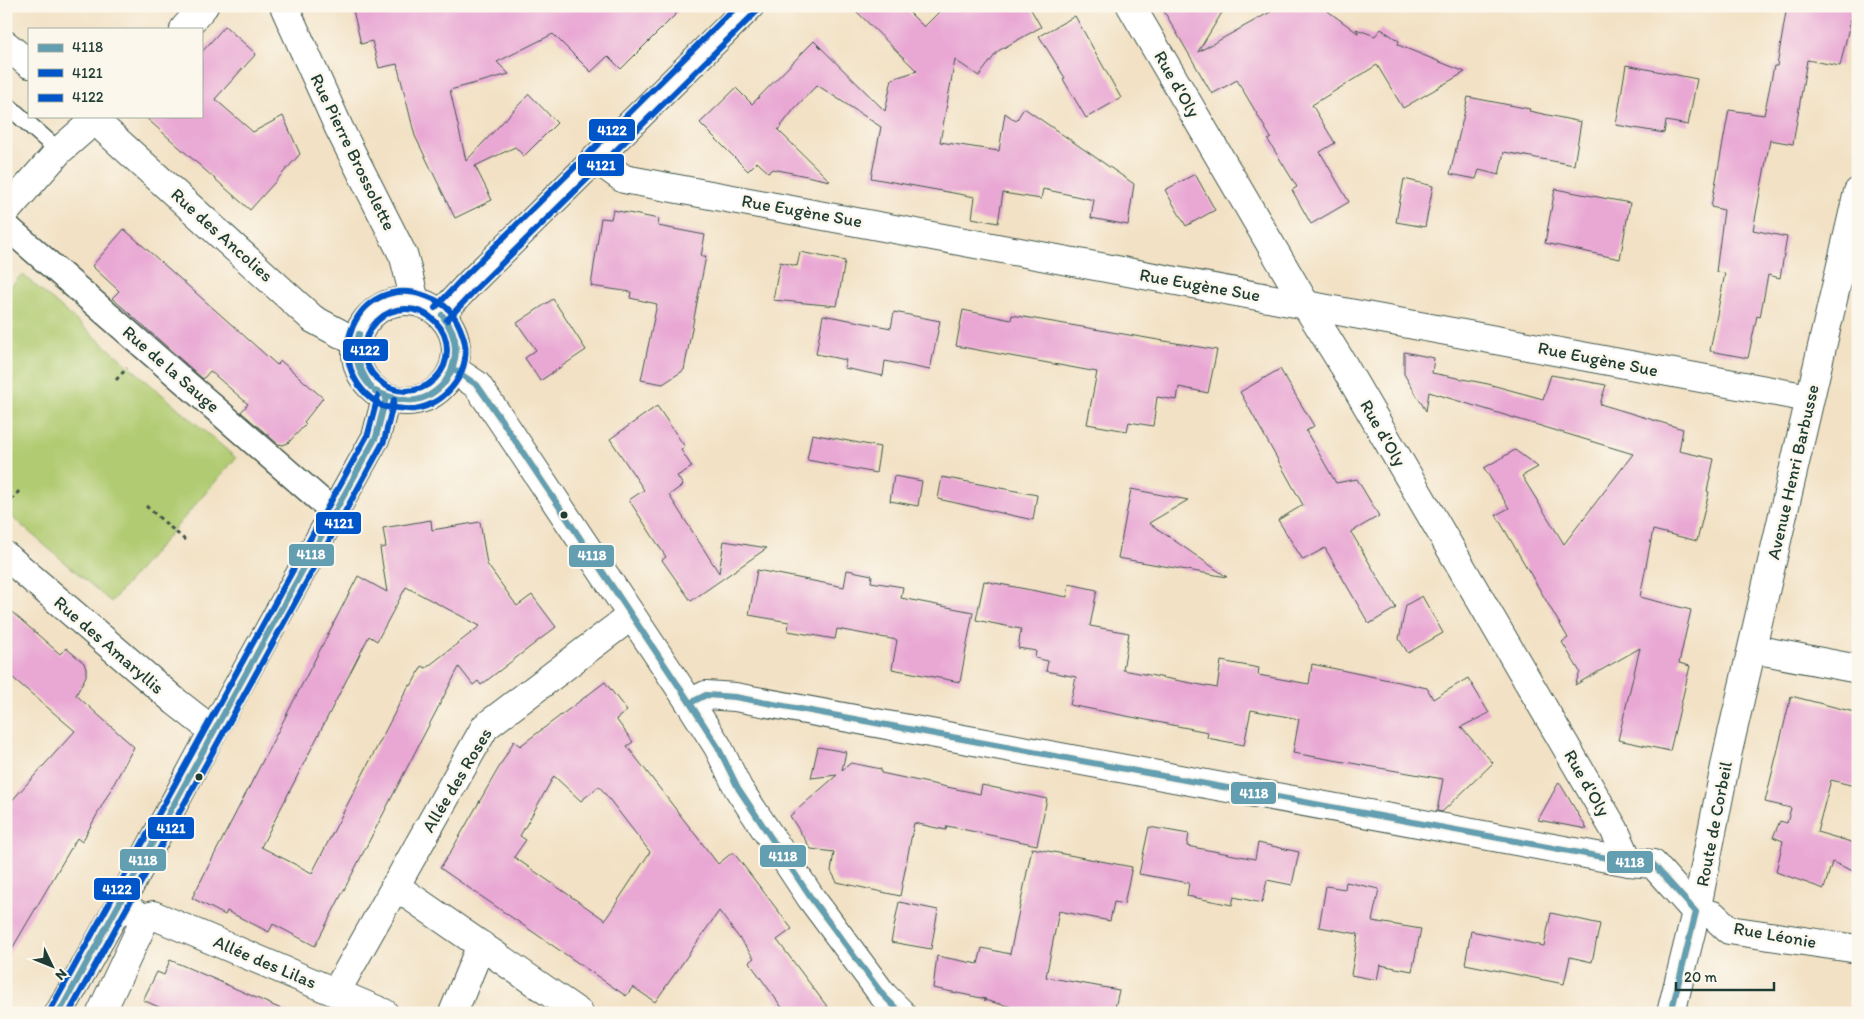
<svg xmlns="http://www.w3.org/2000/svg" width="1864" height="1019" viewBox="0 0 1864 1019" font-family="Itim,sans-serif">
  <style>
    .green { fill: #b0cb71; stroke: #688452 }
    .building { fill: #e9a8d4; fill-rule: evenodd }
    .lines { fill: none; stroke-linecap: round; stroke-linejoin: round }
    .service-casing { stroke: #3f564a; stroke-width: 19 }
    .pedestrian-casing { stroke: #3f564a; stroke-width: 28 }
    .minor-casing { stroke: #3f564a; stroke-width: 30 }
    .primary-casing { stroke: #3f564a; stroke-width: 30 }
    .path { stroke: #3f564a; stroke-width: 3; stroke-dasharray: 4 4; stroke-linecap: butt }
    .service { stroke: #fff; stroke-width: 16 }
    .pedestrian { stroke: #fff; stroke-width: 25 }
    .minor { stroke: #fff; stroke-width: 28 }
    .primary { stroke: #fff; stroke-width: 28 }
    .bus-1-casing { stroke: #fbf7ec; stroke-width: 10 }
    .bus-2-casing { stroke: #fbf7ec; stroke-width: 10 }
    .bus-3-casing { stroke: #fbf7ec; stroke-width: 10 }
    .bus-1 { stroke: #649eb1; stroke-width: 6 }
    .bus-2 { stroke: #0055c8; stroke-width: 6 }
    .bus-3 { stroke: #0055c8; stroke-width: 6 }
    .bus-dot { fill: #1f3d34; stroke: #fbf7ec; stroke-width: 2 }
    .labels { text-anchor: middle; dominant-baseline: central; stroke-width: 5; stroke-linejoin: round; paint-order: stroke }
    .street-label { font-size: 18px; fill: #1f3d34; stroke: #fbf7ec }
    .line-badge { stroke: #fbf7ec; stroke-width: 2 }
    .badge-label { font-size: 14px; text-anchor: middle; font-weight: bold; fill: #fff }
  </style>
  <rect width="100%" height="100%" fill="#fbf7ec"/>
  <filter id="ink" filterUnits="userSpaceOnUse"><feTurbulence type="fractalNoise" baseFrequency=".02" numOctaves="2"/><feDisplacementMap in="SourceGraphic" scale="10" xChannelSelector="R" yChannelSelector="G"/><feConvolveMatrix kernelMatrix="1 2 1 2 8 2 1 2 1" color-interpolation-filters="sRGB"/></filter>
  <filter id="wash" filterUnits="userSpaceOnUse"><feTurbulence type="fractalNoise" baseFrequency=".0096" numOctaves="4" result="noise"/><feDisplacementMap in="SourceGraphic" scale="20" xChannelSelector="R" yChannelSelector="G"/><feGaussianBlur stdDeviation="1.12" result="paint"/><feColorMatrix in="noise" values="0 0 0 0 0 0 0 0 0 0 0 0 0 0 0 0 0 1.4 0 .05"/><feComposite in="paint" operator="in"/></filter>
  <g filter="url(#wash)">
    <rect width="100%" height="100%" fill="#f2e1c4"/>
    <!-- green -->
    <polygon class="green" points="22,274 236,458 111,602 6,512 6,292"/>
    <g id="blocks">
      <!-- building -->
      <g class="building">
        <polygon points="352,6 684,6 621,69 608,56 591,72 553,34 497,62 509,74 450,90 466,161 529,94 557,123 524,156 515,147 475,166 492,200 455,218 415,136 397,64 379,68 372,41 361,44"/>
        <polygon points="851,6 903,6 924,27 945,6 1029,6 1041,27 998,51 979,76 955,60 940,142 999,151 1005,113 1016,121 1024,108 1134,184 1128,225 1091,218 1094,200 1043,189 1041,199 1003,193 998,223 972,218 975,197 871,178 881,127 817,85 795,108 778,130 830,181 773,169 768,172 757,162 748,171 700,123 736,88 752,104 814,41 885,111 892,79 917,71"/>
        <polygon points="1161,6 1226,6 1198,52 1281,6 1321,6 1359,34 1356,29 1375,36 1381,29 1399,41 1398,45 1465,72 1403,108 1377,65 1312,105 1335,143 1320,152 1349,202 1311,224 1292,190 1297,187 1268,140 1271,138 1237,80 1212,94"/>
        <polygon points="1787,6 1854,6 1840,66 1807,60 1793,144 1770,140 1753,230 1787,237 1780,278 1768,275 1760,317 1757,316 1748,358 1710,351 1725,273 1716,272 1724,210 1711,207 1729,110 1764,115 1774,66 1777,66"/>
        <polygon points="1075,16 1121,98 1086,118 1063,79 1065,78 1039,36"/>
        <polygon points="225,26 256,54 215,99 253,132 283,116 300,154 250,210 144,116 201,116 201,53"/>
        <polygon points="1626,65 1697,79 1688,125 1666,121 1664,133 1616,125"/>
        <polygon points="1468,97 1530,109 1529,111 1581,122 1574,165 1504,152 1499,175 1479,170 1476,179 1450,174"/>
        <polygon points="1195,174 1215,210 1186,226 1165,190"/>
        <polygon points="1404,179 1433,186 1425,227 1396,222"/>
        <polygon points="1555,189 1630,203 1620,259 1545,243"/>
        <polygon points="613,210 659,219 658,226 705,235 701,256 706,256 684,370 663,384 641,380 657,304 630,298 631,292 591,286 601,218 611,219"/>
        <polygon points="124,229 277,365 281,361 323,398 304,422 306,424 288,443 283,445 278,444 241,412 248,404 210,371 203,379 112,298 119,291 92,266"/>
        <polygon points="800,252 845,261 837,306 773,300 780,262 797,266"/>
        <polygon points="553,299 586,350 540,381 525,358 536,350 517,323"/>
        <polygon points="963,310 1011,320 1012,315 1217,350 1208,393 1179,387 1177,400 1157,397 1153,426 1129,422 1127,431 1087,424 1097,372 956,346"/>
        <polygon points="894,312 940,321 930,370 885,361 883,376 844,368 846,360 816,354 823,315 891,328"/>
        <polygon points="1404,352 1434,358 1432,373 1488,384 1543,399 1551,375 1606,385 1600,404 1683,429 1679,451 1714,459 1707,491 1709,492 1697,541 1653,530 1640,597 1691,610 1679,663 1690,666 1670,751 1618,740 1640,648 1575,685 1580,672 1562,642 1568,638 1496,515 1509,508 1484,468 1515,450 1538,467 1522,476 1564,544 1633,454 1429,392 1426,411 1404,374"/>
        <polygon points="1280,369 1314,426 1306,431 1336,483 1357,479 1379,516 1351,532 1396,608 1369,624 1325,548 1303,560 1278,520 1303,505 1240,392"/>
        <polygon points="657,406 685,447 681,450 692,467 677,476 683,485 669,495 719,573 724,541 767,548 691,601 662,560 666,557 629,500 644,490 610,439"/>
        <polygon points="812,434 880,447 876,473 807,460"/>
        <polygon points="894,476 922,481 918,506 890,501"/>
        <polygon points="942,477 1037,495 1033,520 938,499"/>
        <polygon points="1131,489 1188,500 1149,523 1227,577 1118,558"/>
        <path d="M 431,520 L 432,530 L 480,522 L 487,564 L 517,606 L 532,595 L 556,627 L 481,685 L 478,681 L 473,685 L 459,667 L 315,946 L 273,924 L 269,932 L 227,911 L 225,915 L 192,898 L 358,576 L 387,592 L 380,548 L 386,547 L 383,528 ZM 406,587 L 480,626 L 426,668 L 422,666 L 411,686 L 409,685 L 312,873 L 261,847 L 369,636 L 377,641 Z"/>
        <polygon points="757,570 844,587 847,570 872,575 871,582 903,587 901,598 973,612 960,682 892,669 897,640 837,629 835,639 788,631 789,622 749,615"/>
        <polygon points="984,581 1067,597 1069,584 1097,590 1090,626 1129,633 1123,670 1217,688 1221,661 1259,668 1258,675 1309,684 1312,664 1427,688 1433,699 1468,678 1489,713 1461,727 1493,763 1442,812 1437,811 1443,779 1293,753 1299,719 1251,710 1244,745 1207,738 1208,732 1070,705 1076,677 1046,671 1048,661 1035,658 1036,651 1018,648 1021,629 976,620"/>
        <polygon points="1422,596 1443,633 1408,653 1399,639 1406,605"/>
        <polygon points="6,607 60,654 66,648 84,663 86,669 86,676 76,695 134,747 82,842 77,838 6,959 6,807 75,731 6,672"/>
        <path d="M 605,682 L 627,711 L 616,719 L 633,742 L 627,746 L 718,864 L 733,852 L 763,891 L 792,929 L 777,940 L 832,1013 L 786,1013 L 749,962 L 754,958 L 719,911 L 655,1002 L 633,987 L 626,996 L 440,868 L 450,853 L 514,741 L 520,746 ZM 554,776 L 581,801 L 599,786 L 650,852 L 605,920 L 514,857 L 526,840 L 520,836 Z"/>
        <polygon points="1791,696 1858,713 1858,787 1831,780 1817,832 1858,844 1858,873 1832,862 1824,889 1776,872 1783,841 1773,837 1780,821 1787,823 1791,808 1765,802"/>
        <polygon points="818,747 846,752 842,770 851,763 881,769 881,773 980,794 982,785 1047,799 1037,845 947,826 946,830 914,823 900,896 837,882 831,871 834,852 811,849 790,816 837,775 811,778"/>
        <polygon points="1559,782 1587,829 1538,820"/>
        <polygon points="1149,827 1189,834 1187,846 1255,859 1258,843 1299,852 1292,885 1267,880 1262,903 1234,897 1232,905 1187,896 1189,883 1139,874"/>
        <polygon points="1032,848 1132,867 1124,904 1114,902 1110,921 1059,911 1046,977 1119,990 1114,1013 1076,1011 1075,1013 1036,1013 984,1000 986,999 933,988 937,956 978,964 982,948 1010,954"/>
        <polygon points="1346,882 1379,889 1372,921 1421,929 1412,971 1380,965 1377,980 1351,975 1358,934 1319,927 1326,886 1345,889"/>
        <polygon points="899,902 938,910 931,949 891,942"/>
        <polygon points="1551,913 1600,924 1592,962 1570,957 1564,984 1465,964 1471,931 1544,946"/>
        <polygon points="170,960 214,979 290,1013 172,1013 143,1000 157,972 164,975"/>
      </g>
    </g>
  </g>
  <g filter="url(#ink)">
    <use href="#blocks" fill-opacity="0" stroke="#3f564a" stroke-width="1"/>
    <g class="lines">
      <defs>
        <polyline id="service" points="6,104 59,151"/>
        <polyline id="pedestrian" points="6,226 335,513"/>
        <g id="minor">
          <polyline points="284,6 339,128 404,257 415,301"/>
          <polyline points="1131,6 1306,305 1344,366 1614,829 1629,862"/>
          <polyline points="184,29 204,6"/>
          <polyline points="6,45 29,64"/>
          <polyline points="90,116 313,319 356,342"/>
          <polyline points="596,159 624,179 1809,398"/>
          <polyline points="6,211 59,151 99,116"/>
          <circle cx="406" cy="351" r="50"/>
          <polyline points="441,314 468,285 750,6"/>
          <polyline points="453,369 477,385 500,418 690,703 718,747 738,788 811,898 883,995 901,1013"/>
          <polyline points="6,556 176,702 213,731"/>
          <polyline points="1753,649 1858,669"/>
          <polyline points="690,703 706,695 735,697 1629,862 1653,864 1696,912 1713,915 1729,930 1858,949"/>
          <polyline points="395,886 579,1013"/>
          <polyline points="145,919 153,915 384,1013"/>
          <polyline points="336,992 485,727 631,616"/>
          <polyline points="59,1013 120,904 213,731 376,437 386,398"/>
          <polyline points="101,1013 145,919 130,910"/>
          <polyline points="453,1013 481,945"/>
        </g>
        <polyline id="primary" points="1671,1013 1696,912 1728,751 1858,192"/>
      </defs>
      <!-- service casing -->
      <use href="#service" class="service-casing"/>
      <!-- pedestrian casing -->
      <use href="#pedestrian" class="pedestrian-casing"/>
      <!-- minor casing -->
      <use href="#minor" class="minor-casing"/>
      <!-- primary casing -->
      <use href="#primary" class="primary-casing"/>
      <!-- path -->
      <g class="path">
        <polyline points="116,380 127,368"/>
        <polyline points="6,506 19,491"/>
        <polyline points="146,506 185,540"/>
      </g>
      <!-- service -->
      <use href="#service" class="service"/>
      <!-- pedestrian -->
      <use href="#pedestrian" class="pedestrian"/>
      <!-- minor -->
      <use href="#minor" class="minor"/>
      <!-- primary -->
      <use href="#primary" class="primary"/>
      <defs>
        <g id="bus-1">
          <path d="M 442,315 C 460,335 460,361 445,382"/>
          <path d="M 442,315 C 458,337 460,359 445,382"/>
          <path d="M 359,334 C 355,358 358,367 371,387"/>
          <path d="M 359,334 C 353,354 356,371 371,387"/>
          <polyline points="453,369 477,385 500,418 690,703 718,747 738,788 811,898 883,995 901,1013"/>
          <path d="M 375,391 C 402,403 423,407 445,382"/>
          <polyline points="690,703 706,695 735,697 1629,862 1653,864 1696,912 1671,1013"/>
          <polyline points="59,1013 376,437 386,398"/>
        </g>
        <g id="bus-2">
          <polyline points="447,320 474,291 756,12"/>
          <path d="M 382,406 C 314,366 357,271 426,296 C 448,304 456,315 463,336 C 474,368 448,404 415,409 C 405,410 395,407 385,407"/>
          <polyline points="69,1013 384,441 394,400"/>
        </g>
        <g id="bus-3">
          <polyline points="435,308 462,279 737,6"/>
          <circle cx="406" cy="350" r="41"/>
          <polyline points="51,1009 368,434 378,396"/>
        </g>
      </defs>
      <!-- bus-1 casing -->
      <use href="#bus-1" class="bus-1-casing"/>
      <!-- bus-2 casing -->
      <use href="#bus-2" class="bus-2-casing"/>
      <!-- bus-3 casing -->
      <use href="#bus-3" class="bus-3-casing"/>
      <!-- bus-1 -->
      <use href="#bus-1" class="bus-1"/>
      <!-- bus-2 -->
      <use href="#bus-2" class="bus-2"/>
      <!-- bus-3 -->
      <use href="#bus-3" class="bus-3"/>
    </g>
  </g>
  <!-- markers -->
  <g class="bus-dot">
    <circle cx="564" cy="515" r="4.5"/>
    <circle cx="199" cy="777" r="4.5"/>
  </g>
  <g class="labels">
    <!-- street labels -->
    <g class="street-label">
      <text transform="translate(1177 84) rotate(60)">Rue d'Oly</text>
      <text transform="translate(353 152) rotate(64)">Rue Pierre Brossolette</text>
      <text transform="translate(802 211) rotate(10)">Rue Eugène Sue</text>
      <text transform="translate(222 235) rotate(42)">Rue des Ancolies</text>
      <text transform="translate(1200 285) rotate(10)">Rue Eugène Sue</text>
      <text transform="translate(1598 359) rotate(11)">Rue Eugène Sue</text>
      <text transform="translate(171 369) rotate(41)">Rue de la Sauge</text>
      <text transform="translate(1383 433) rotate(60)">Rue d'Oly</text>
      <text transform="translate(1793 472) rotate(-77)">Avenue Henri Barbusse</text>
      <text transform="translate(109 645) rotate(41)">Rue des Amaryllis</text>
      <text transform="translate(457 780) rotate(-59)">Allée des Roses</text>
      <text transform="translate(1587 783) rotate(60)">Rue d'Oly</text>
      <text transform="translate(1714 824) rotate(-79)">Route de Corbeil</text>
      <text transform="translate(1775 935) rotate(10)">Rue Léonie</text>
      <text transform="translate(265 962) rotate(23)">Allée des Lilas</text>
    </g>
  </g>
  <g class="line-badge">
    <rect x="588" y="118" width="48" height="24" rx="5" fill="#0055c8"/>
    <rect x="577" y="153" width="48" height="24" rx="5" fill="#0055c8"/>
    <rect x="342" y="338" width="47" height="24" rx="5" fill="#0055c8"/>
    <rect x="315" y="511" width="47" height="24" rx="5" fill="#0055c8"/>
    <rect x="288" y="543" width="47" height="24" rx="5" fill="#649eb1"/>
    <rect x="568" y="544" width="47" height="24" rx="5" fill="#649eb1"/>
    <rect x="1230" y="781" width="47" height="24" rx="5" fill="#649eb1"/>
    <rect x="147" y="816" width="48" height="24" rx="5" fill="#0055c8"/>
    <rect x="759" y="844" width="48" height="24" rx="5" fill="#649eb1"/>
    <rect x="119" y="848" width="48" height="24" rx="5" fill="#649eb1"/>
    <rect x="1606" y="850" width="48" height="24" rx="5" fill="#649eb1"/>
    <rect x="93" y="877" width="48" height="24" rx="5" fill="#0055c8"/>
  </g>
  <g class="badge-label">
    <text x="612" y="135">4122</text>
    <text x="601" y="170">4121</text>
    <text x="365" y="355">4122</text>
    <text x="339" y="528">4121</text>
    <text x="311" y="559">4118</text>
    <text x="592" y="560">4118</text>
    <text x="1254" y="798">4118</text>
    <text x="171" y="833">4121</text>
    <text x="783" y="861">4118</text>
    <text x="143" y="865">4118</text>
    <text x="1630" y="867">4118</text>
    <text x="117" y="894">4122</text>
  </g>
  <!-- margin -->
  <rect width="1864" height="1019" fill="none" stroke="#fbf7ec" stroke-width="25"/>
  <!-- legend -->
  <rect x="28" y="28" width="175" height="90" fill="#fbf7ec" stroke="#a3ada2"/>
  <rect x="38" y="44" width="25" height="8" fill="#649eb1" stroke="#a3ada2"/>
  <text x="72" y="52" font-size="15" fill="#1f3d34">4118</text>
  <rect x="38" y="69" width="25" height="8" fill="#0055c8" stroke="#a3ada2"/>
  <text x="72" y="78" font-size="15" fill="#1f3d34">4121</text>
  <rect x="38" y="94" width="25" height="8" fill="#0055c8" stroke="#a3ada2"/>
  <text x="72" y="102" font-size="15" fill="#1f3d34">4122</text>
  <!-- north arrow -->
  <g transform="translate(52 966) rotate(133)" stroke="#fbf7ec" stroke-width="4" paint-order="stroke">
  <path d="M0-4L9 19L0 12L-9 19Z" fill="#1f3d34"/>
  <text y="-8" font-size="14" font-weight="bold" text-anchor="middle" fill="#1f3d34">N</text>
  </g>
  <!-- scale -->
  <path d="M1676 982v8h98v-8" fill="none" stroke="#1f3d34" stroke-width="2.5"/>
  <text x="1684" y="982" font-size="15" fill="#1f3d34" stroke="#fbf7ec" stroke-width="4" paint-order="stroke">20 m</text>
</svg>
